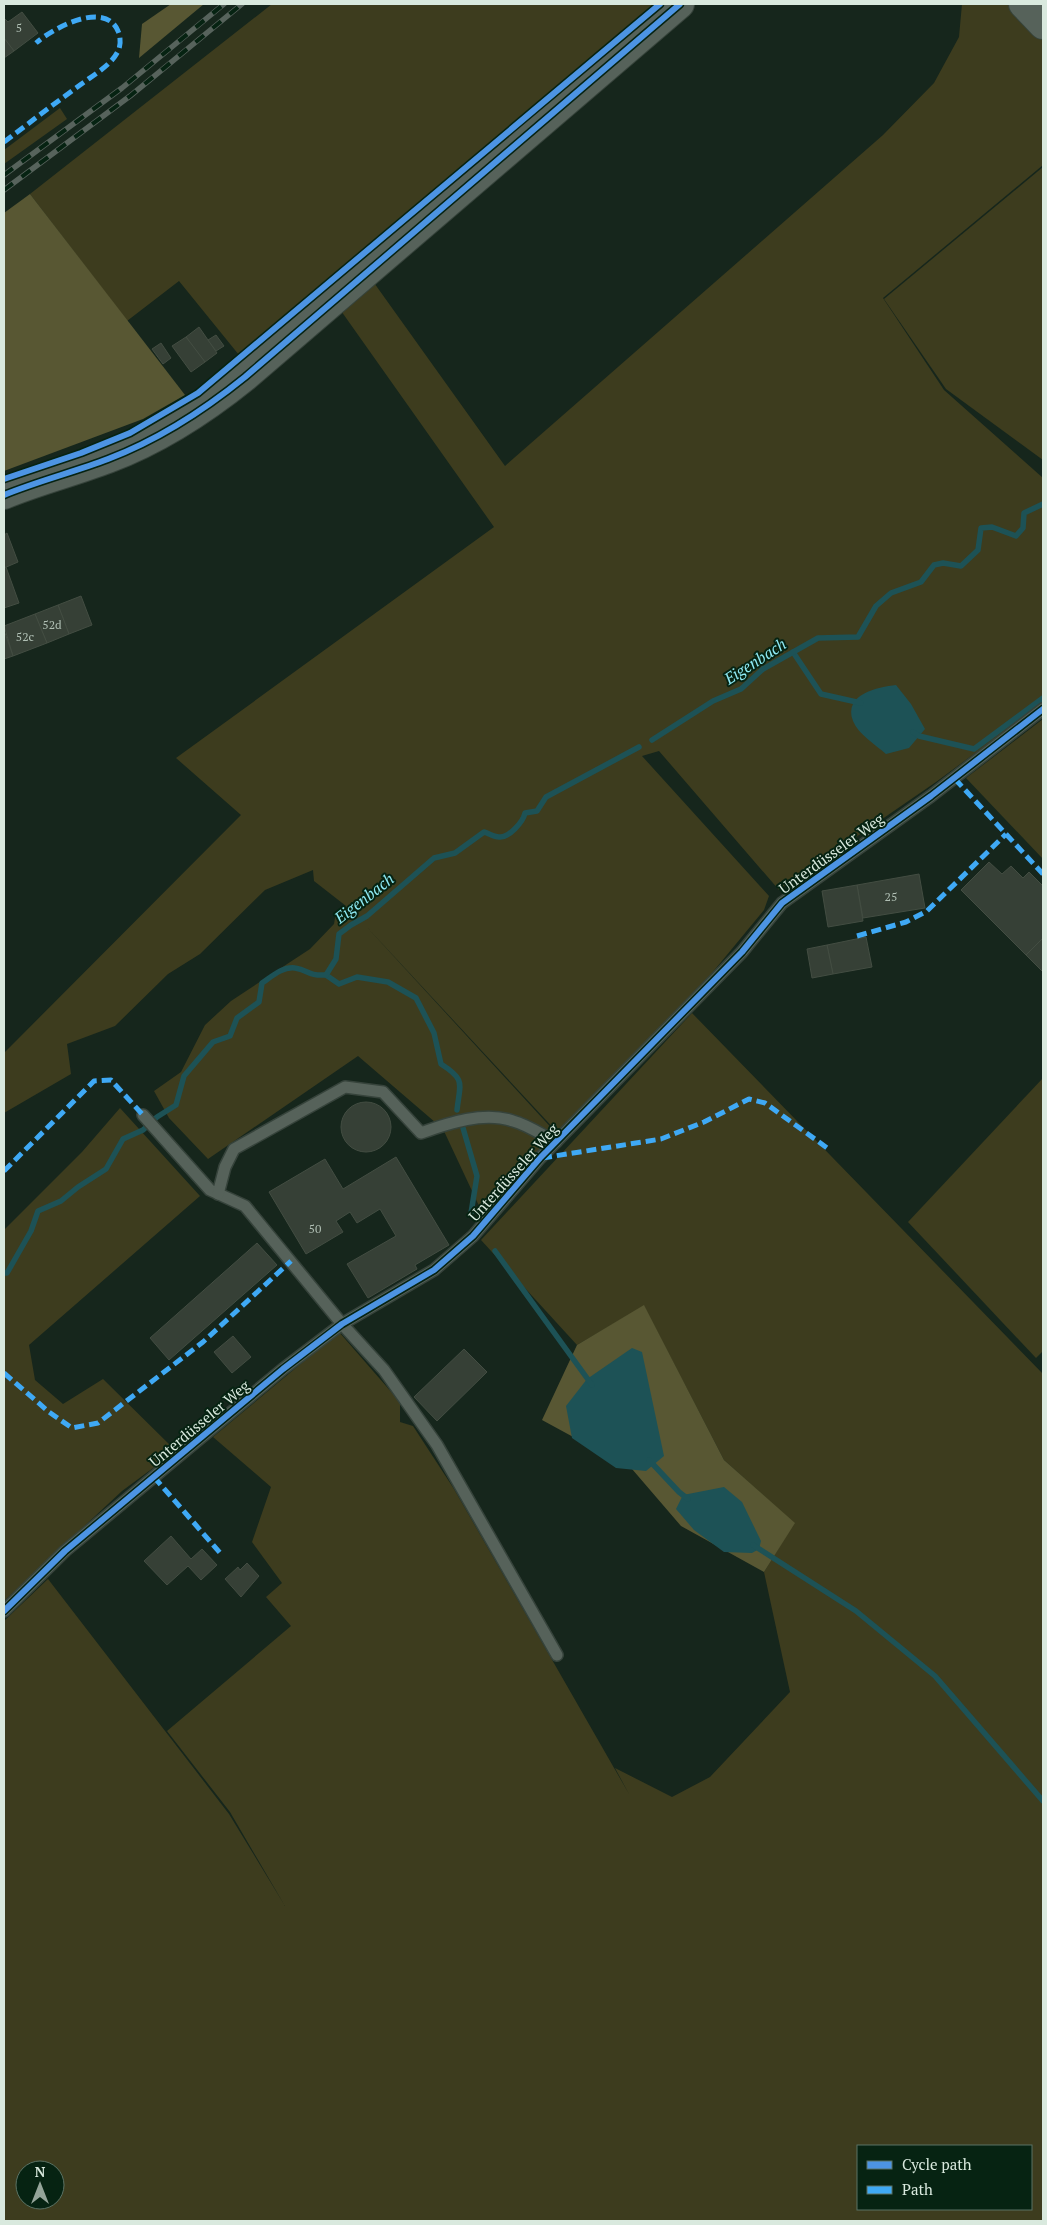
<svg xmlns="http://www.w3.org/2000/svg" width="1047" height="2225" viewBox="0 0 1047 2225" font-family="'PT Serif',serif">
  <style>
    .green { fill: #3d3c1e; fill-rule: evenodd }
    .forest { fill: #585733 }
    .water { fill: #1d5256 }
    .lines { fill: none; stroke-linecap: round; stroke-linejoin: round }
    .stream { stroke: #1d5256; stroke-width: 5.5 }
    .building { fill: #364036; stroke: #434d42 }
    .service-casing { stroke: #36433b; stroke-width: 14 }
    .tertiary-casing { stroke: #36433b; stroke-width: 30 }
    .service { stroke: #56625a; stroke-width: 11 }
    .tertiary { stroke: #56625a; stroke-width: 28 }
    .rail-casing { stroke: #57635c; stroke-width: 5.5 }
    .rail { stroke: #062312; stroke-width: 4; stroke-dasharray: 11; stroke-linecap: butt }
    .quiet { stroke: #3fa9f5; stroke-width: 5; stroke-dasharray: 10 5; stroke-linecap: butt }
    .cycleway-casing { stroke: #062312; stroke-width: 9 }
    .cycleway { stroke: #4d94e3; stroke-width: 6 }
    .labels { text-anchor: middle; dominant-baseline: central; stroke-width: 4; stroke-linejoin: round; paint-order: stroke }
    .number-label { font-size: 12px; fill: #b0bfb4 }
    .street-label { font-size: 15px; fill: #d9e9de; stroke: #062312 }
    .water-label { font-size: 16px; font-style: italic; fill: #8eeaf4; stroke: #062312 }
  </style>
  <rect width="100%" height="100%" fill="#16261c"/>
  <!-- green -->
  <g class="green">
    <polygon points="272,4 654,4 239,355 179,281 127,321 30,194"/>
    <polygon points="962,4 1012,4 1043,36 1043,165 883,298 944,390 1043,478 1043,703 936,782 779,890 659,751 642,756 769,896 764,910 712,973 558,1133 364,924 556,1133 480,1208 443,1129 358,1056 208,1159 169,1118 154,1091 181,1072 205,1025 231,1001 310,949 334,924 336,912 346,906 314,881 313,870 265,890 200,954 168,974 115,1026 67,1044 71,1074 4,1113 4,1053 241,815 176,758 494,527 339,308 372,280 505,466 883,135 934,83 959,37"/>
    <polygon points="60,108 67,119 4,164 4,150"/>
    <polygon points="1043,167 1043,460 946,389 884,299"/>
    <polygon points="1043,719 1043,859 966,778"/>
    <path d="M 692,1013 L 1043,1374 L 1043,2221 L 4,2221 L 4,1621 L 48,1579 L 229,1814 L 285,1906 L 230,1812 L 167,1731 L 291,1626 L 266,1597 L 282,1583 L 252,1542 L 271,1487 L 213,1437 L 339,1332 L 400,1402 L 400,1422 L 413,1426 L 454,1489 L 629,1794 L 615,1768 L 672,1797 L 710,1777 L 790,1692 L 764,1572 L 794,1523 L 724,1460 L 644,1306 L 577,1345 L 481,1240 ZM 858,2146 L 1031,2146 L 1031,2209 L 858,2209 ZM 25,2170 L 55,2170 L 55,2200 L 25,2200 Z"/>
    <polygon points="1043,1078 1043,1351 1036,1358 908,1222"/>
    <polygon points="120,1108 200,1196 29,1345 35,1380 63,1404 103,1379 176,1451 122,1491 4,1601 4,1230 82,1152"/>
  </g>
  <!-- forest -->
  <g class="forest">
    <polygon points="171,4 204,4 139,58 142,24"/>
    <polygon points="30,194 185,395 143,419 4,471 4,213"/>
    <polygon points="644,1305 724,1460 795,1523 764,1572 681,1526 632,1469 542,1420 577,1345"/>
  </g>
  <!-- water -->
  <g class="water">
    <path d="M 896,685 L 911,704 L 925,729 L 909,748 L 886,754 C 876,745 858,734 853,721 C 843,694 878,687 896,685 Z"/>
    <polygon points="632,1348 642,1352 664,1456 646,1471 616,1468 572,1438 566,1406 587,1379"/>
    <polygon points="724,1487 742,1502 761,1541 759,1549 752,1553 724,1552 694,1530 676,1509 683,1495"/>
  </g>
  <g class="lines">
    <!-- stream -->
    <g class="stream">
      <polyline points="793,652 821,694 861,703"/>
      <polyline points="913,732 919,736 974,749 1043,698"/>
      <polyline points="652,740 713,701 741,689 763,669 818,638 858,637 876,606 891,593 921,582 934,565 943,563 961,566 978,550 981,528 992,527 1016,536 1023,528 1024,513 1043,504"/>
      <path d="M 326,975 L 339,984 L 357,977 L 388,982 L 416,998 L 434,1033 L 441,1064 C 466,1080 460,1083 457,1110"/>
      <polyline points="463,1128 477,1176 471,1213"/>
      <polyline points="495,1251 592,1385"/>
      <path d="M 4,1273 L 7,1273 L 31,1231 L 38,1211 L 61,1201 L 78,1187 L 106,1169 L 123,1139 L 143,1130 L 157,1117 L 176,1105 L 184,1076 L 213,1042 L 230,1036 L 237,1018 L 259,1002 L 262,983 C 271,977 283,966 295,968 C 309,970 307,976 326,975 L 336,959 L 339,934 L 351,925 L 367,916 L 434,858 L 455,853 L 484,832 C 488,833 494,837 499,837 C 509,838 523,822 525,813 L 537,811 L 546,797 L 639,747"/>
      <polyline points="649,1460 679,1492 688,1499"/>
      <polyline points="753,1545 856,1611 935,1676 1043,1801"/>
    </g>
  </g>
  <!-- building -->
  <g class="building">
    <polygon points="22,12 38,33 14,51 4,38 4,18 8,22"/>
    <polygon points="4,38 14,51 4,58"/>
    <polygon points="199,327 217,353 205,362 186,337"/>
    <polygon points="216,335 224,346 216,351 208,340"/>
    <polygon points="186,337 205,362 191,372 172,346"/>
    <polygon points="161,343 171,358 163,364 152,349"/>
    <polygon points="7,533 18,562 4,568 4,535"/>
    <polygon points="6,567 19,603 4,608 4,568"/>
    <polygon points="81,596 92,625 69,634 58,605"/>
    <polygon points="58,605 69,634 47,643 35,614"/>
    <polygon points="35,614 47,643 13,656 4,626"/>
    <polygon points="4,630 13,656 4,659"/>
    <polygon points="989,862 1002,874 1011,866 1023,878 1029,872 1043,886 1043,938 1026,955 961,890"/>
    <polygon points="919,874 925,908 863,918 857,885"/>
    <polygon points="857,885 863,921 828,927 822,891"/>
    <polygon points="866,937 872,967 833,974 827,945"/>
    <polygon points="1043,938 1043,972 1026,955"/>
    <polygon points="827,945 833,974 812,978 807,949"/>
    <circle cx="366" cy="1127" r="25"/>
    <polygon points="396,1157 449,1245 415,1265 417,1269 368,1298 347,1264 396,1236 380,1209 357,1223 350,1212 336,1221 343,1232 306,1254 269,1192 325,1159 343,1189"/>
    <polygon points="257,1243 277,1265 169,1360 150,1338"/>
    <polygon points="233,1336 251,1357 232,1373 214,1352"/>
    <polygon points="464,1349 487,1372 437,1421 414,1397"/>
    <polygon points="171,1536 191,1559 202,1549 217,1565 201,1580 188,1566 167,1585 144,1561"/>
    <polygon points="247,1563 259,1576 241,1597 225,1579 238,1567 240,1570"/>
  </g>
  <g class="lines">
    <defs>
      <g id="service">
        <polyline points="143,1115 210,1190 245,1206 342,1324 384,1370 437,1445 557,1655"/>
        <path d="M 218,1194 L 225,1167 L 234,1149 L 345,1087 L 383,1092 L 421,1133 C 449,1123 484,1111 513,1121 C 528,1125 542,1135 556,1142"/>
        <polyline points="4,1611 65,1551 283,1369 342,1324 434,1270 473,1236 540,1158 742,952 782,903 931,796 1043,709"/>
      </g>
      <g id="tertiary">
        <polyline points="1023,4 1043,25"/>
        <path d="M 4,495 C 38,481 74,472 108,459 C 158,440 203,411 245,377 L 680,4"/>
      </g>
    </defs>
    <!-- service casing -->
    <use href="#service" class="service-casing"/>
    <!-- tertiary casing -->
    <use href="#tertiary" class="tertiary-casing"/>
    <!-- service -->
    <use href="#service" class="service"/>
    <!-- tertiary -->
    <use href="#tertiary" class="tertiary"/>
    <defs>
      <g id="rail">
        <polyline points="4,175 122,88 224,4"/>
        <polyline points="4,190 130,96 242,4"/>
      </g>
    </defs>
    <!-- rail casing -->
    <use href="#rail" class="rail-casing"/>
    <!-- rail -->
    <use href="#rail" class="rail"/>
    <!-- quiet -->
    <g class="quiet">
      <path d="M 4,142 C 29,123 54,104 80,85 C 92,76 110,66 117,53 C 121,47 121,37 118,31 C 105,0 53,28 36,43"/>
      <polyline points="955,779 1043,874"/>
      <polyline points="857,936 906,922 927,911 1006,834"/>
      <polyline points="542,1158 661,1139 704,1122 749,1099 765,1103 830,1150"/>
      <polyline points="4,1171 94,1081 111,1080 143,1115"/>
      <polyline points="4,1373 49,1412 72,1428 98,1423 203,1342 291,1261"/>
      <polyline points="154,1477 221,1554"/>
    </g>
    <defs>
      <g id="cycleway">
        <polyline points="4,479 81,453 130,433 198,393 660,4"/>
        <path d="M 4,495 C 38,481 74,472 108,459 C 158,440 203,411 245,377 L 680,4"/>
        <polyline points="4,1611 65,1551 283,1369 342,1324 434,1270 473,1236 540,1158 742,952 782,903 931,796 1043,709"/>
      </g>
    </defs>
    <!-- cycleway casing -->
    <use href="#cycleway" class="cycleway-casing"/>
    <!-- cycleway -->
    <use href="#cycleway" class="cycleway"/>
  </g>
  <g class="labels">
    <!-- number labels -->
    <g class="number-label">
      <text x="19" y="27">5</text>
      <text x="52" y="624">52d</text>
      <text x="25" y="636">52c</text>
      <text x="891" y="896">25</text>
      <text x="315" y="1228">50</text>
    </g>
    <!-- street labels -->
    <g class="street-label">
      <text transform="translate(831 853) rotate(-36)">Unterdüsseler Weg</text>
      <text transform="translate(513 1172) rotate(-48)">Unterdüsseler Weg</text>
      <text transform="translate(199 1423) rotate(-40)">Unterdüsseler Weg</text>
    </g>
    <!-- water labels -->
    <g class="water-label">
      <text transform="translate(755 661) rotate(-33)">Eigenbach</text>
      <text transform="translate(364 898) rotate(-38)">Eigenbach</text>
    </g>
  </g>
  <!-- border -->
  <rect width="1047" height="2225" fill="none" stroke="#d9e9de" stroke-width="10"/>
  <!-- legend -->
  <rect x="857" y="2145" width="175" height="65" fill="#062312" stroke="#5a7264"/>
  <rect x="867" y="2161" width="25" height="8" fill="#4d94e3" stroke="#5a7264"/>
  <text x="902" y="2170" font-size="15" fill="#d9e9de">Cycle path</text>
  <rect x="867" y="2186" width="25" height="8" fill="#3fa9f5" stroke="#5a7264"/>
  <text x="902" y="2195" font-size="15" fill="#d9e9de">Path</text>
  <!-- north arrow -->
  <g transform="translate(40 2185)"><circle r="24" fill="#062312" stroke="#5a7264"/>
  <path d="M0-4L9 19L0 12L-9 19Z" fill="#95a59a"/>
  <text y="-8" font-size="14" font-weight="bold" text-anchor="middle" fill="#d9e9de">N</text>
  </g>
</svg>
